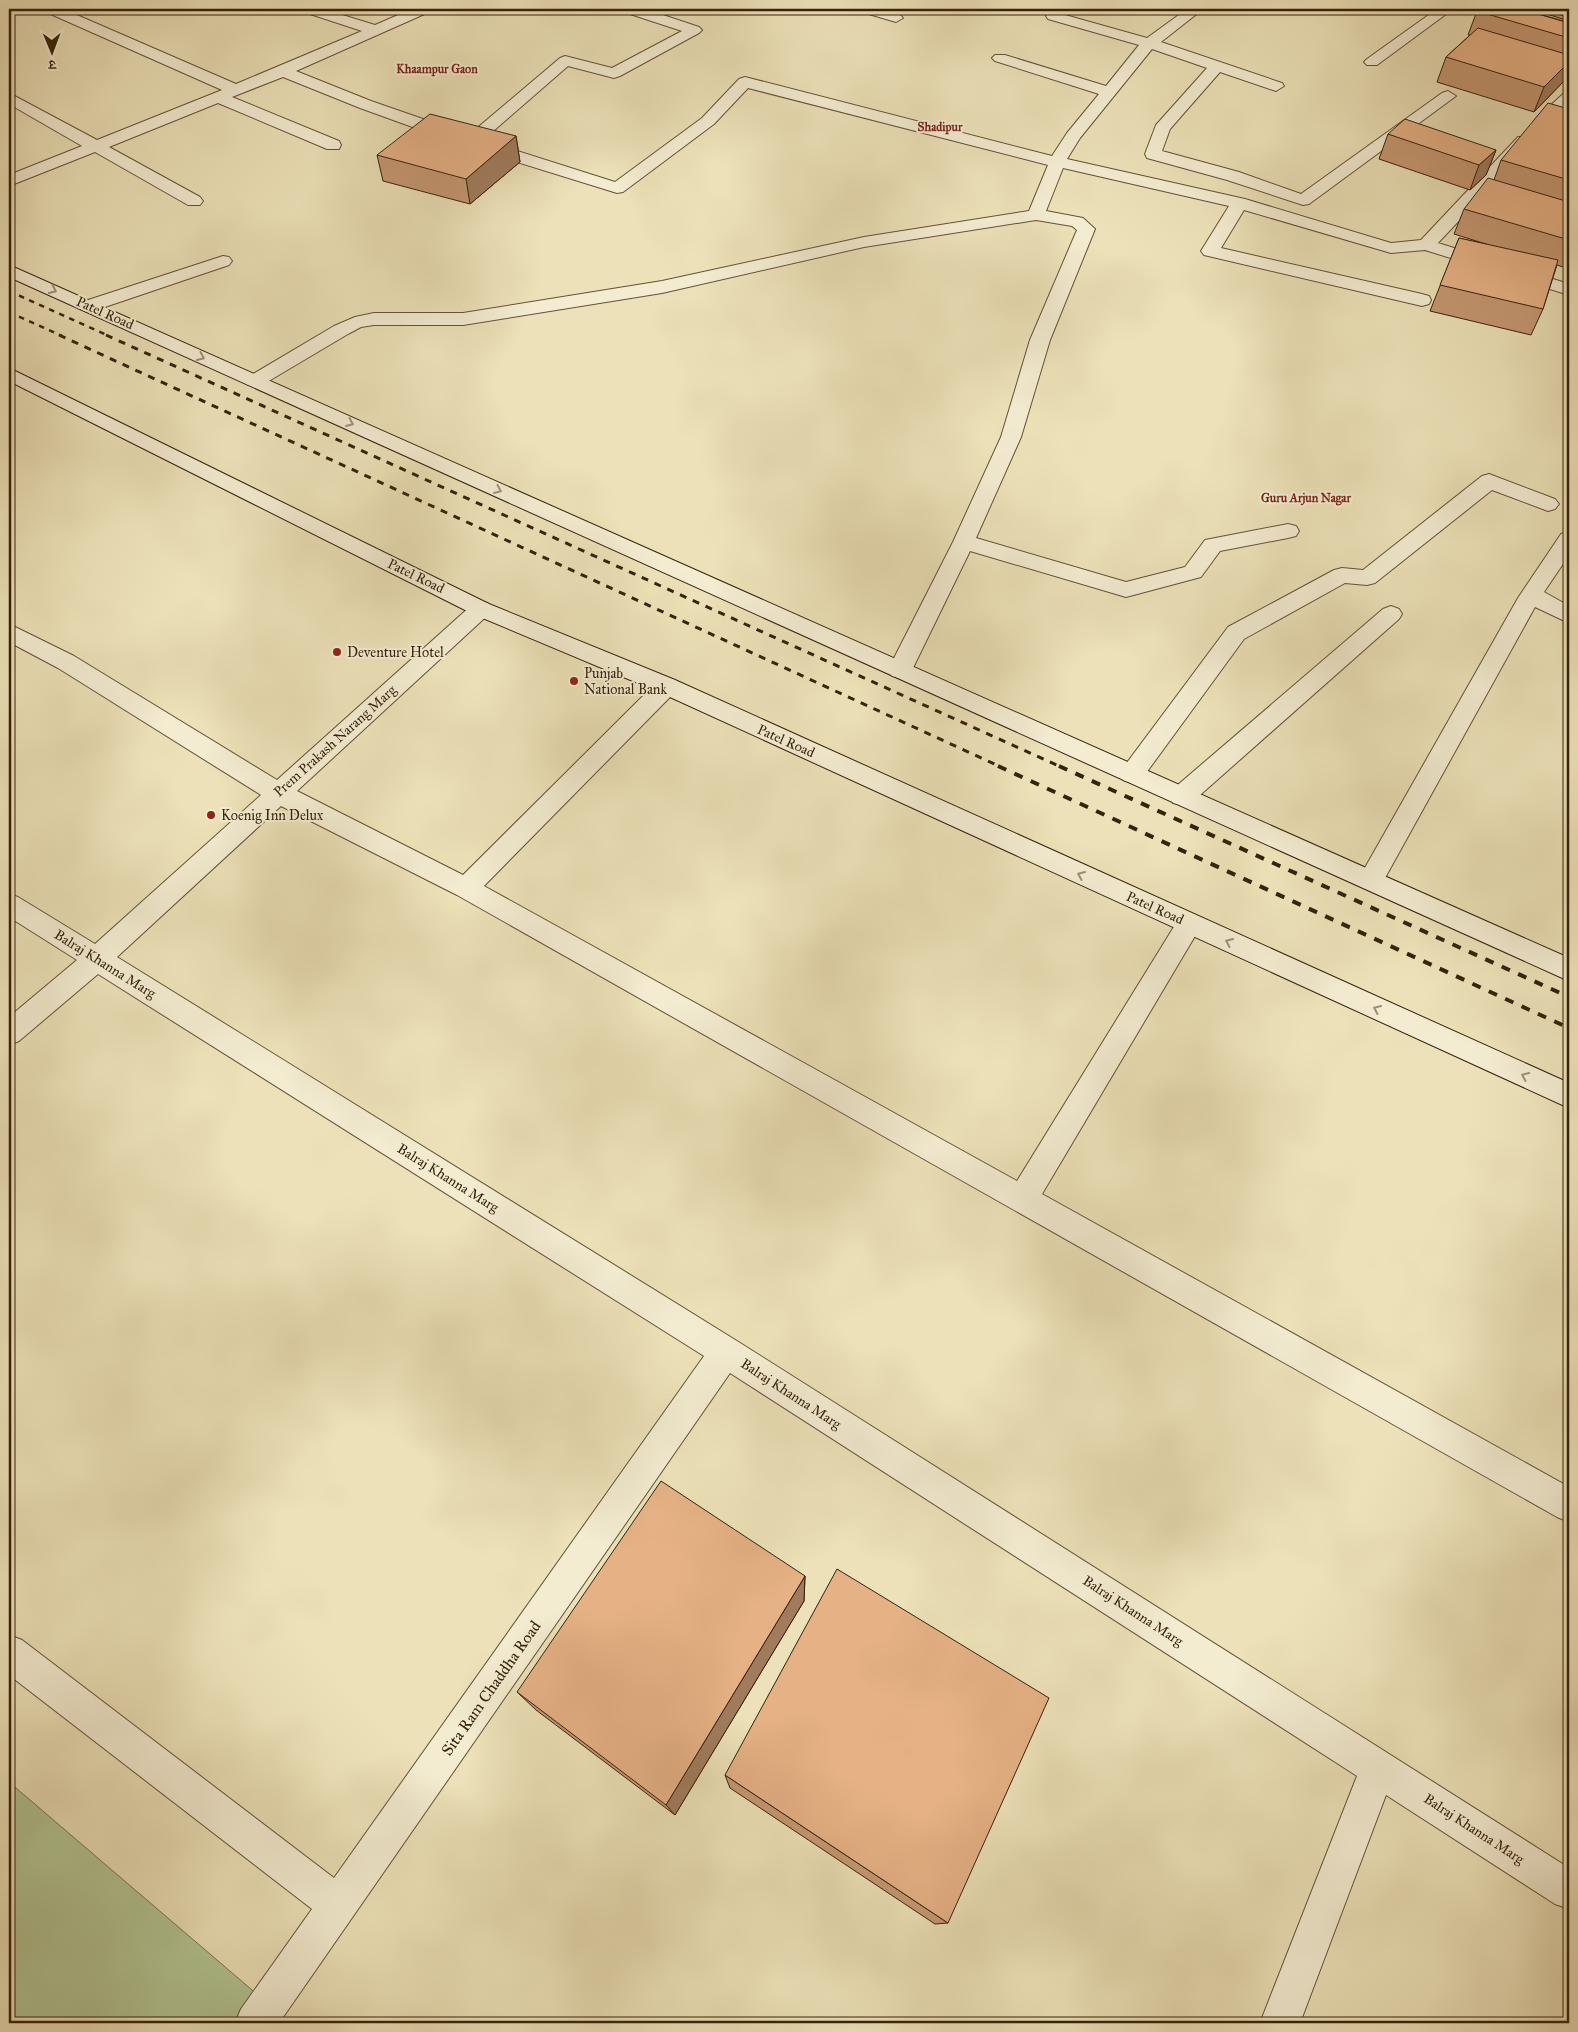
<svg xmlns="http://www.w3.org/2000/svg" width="1578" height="2032" viewBox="0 0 1578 2032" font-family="'IM FELL Great Primer','Noto Serif Devanagari',serif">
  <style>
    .green { fill: #b2c493; stroke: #74724f }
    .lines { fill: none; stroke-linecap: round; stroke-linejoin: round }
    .minor-casing { stroke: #645136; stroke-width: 2 }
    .secondary-casing { stroke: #36210b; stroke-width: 2 }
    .minor { fill: #f3ecd1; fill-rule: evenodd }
    .secondary { fill: #f3ecd1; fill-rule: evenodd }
    .rail-far2 { stroke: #36210b; stroke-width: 2.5; stroke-dasharray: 5.5 5.5; stroke-linecap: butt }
    .rail-far1 { stroke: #36210b; stroke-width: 3; stroke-dasharray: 7 7; stroke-linecap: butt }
    .rail { stroke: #36210b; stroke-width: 4; stroke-dasharray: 9 9; stroke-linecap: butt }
    .wall { fill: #c59872; stroke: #36210b }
    .shaded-wall { fill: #a07c5d; stroke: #36210b }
    .building { fill: #e5b185; stroke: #36210b }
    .oneway { stroke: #9e9178 }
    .poi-dot { fill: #8f2418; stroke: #f3ecd1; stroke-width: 2 }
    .labels { text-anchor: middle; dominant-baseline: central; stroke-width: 4; stroke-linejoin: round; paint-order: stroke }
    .far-neighbourhood-label { font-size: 12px; font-weight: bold; fill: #7a1f14; stroke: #f3ecd1 }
    .street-label { font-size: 14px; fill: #36210b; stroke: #f3ecd1 }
    .poi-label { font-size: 14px; fill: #36210b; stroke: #f3ecd1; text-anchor: start }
    .near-street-label { font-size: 16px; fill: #36210b; stroke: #f3ecd1 }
  </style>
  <rect width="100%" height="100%" fill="#ece1b8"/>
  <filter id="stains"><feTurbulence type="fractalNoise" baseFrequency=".004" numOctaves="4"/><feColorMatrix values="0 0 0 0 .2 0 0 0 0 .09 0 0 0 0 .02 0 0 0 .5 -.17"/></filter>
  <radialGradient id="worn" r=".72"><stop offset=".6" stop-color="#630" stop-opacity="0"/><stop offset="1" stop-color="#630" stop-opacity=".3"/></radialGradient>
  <!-- green -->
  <polygon class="green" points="9,1782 259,1996 241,2023 9,2023"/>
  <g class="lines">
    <defs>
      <g id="minor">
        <polygon points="44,9 63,9 236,84 362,31 304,12 302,9 323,9 375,25 412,9 431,9 429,12 296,71 371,101 469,135 560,58 565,56 612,68 682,31 624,12 622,9 645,9 699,27 702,30 699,33 620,76 614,78 568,66 483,140 615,182 702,118 739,79 745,77 1052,156 1067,133 1099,94 995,61 992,58 995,55 1005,55 1106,86 1139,45 1048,19 1046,16 1048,13 1058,13 1147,38 1187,9 1203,9 1161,42 1282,83 1284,86 1276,91 1220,72 1170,129 1162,151 1239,172 1301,194 1442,93 1448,91 1456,96 1309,204 1303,205 1227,180 1147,158 1145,154 1156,125 1207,68 1152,49 1080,138 1067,159 1245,199 1391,243 1421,240 1518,137 1530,137 1532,141 1530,145 1438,243 1569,284 1569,295 1425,250 1391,253 1244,210 1221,248 1422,294 1429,296 1431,300 1429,304 1422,306 1204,255 1201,251 1229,206 1063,168 1046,211 1083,218 1095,229 1050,340 1021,437 976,538 1126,582 1185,567 1205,540 1288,524 1296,526 1299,531 1296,536 1288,538 1220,551 1201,577 1126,597 970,551 912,670 908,676 900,678 892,676 888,670 953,542 1001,437 1030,340 1077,230 1072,226 1036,220 864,247 662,293 463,325 374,325 361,327 348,334 262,385 248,385 245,381 248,377 334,326 355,317 374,313 463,313 662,281 864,237 1029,211 1048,165 748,88 714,124 623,192 617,193 465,146 360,108 283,77 232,97 339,141 341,145 339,149 327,149 218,103 109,147 200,197 203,201 200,205 188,205 95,152 9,186 9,175 82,146 9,104 9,93 97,140 222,90 46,12"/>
        <path d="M 860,9 C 873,9 895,7 903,18 L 896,22 L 862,12 Z"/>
        <polygon points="1437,9 1453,9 1377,65 1367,65 1364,62 1367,59"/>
        <polygon points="1569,92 1569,105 1554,120 1569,124 1569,134 1536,125 1534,122 1536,119 1563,94"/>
        <polygon points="223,256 229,257 232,261 229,265 96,310 82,310 80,306 82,302"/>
        <polygon points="1489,474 1555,499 1559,504 1555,509 1548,511 1492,490 1375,583 1367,585 1345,583 1244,639 1141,780 1132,783 1123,780 1120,774 1123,768 1228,627 1334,570 1342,568 1363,570 1482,476"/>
        <polygon points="1569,532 1569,555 1544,592 1569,606 1569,623 1535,607 1380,887 1371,890 1362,887 1358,880 1362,873 1518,598 1561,534"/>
        <polygon points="481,601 489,604 492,609 489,614 297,791 463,875 659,680 667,678 675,680 679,686 675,692 484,886 1017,1181 1180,917 1189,913 1198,917 1202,924 1198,931 1042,1194 1569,1487 1569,1522 1557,1517 457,895 281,806 117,957 737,1341 1569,1868 1569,1909 1555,1904 1386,1795 1300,2023 1260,2023 1357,1776 730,1373 279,2023 235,2023 241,2009 312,1909 9,1675 9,1635 22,1640 334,1878 704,1356 98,974 19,1041 9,1045 9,1017 77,960 9,917 9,894 18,897 95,944 261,795 58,668 9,642 9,624 74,656 277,780 473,604"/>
        <polygon points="1391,606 1399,609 1402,614 1399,619 1191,803 1182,805 1173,803 1170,796 1173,789 1383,609"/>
      </g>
      <g id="secondary">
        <polygon points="9,265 1569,958 1569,981 9,277"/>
        <polygon points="9,368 489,604 675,680 1569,1083 1569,1108 659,692 473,614 9,381"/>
      </g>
    </defs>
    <!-- minor casing -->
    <use href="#minor" class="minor-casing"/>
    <!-- secondary casing -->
    <use href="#secondary" class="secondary-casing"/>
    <!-- minor -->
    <use href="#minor" class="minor"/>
    <!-- secondary -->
    <use href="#secondary" class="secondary"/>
    <!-- rail-far2 -->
    <g class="rail-far2">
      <polyline points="9,291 109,336"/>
      <polyline points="9,312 62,336"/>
    </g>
    <!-- rail-far1 -->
    <g class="rail-far1">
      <polyline points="59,335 1001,767"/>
      <polyline points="106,335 1061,767"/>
    </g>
    <!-- rail -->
    <g class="rail">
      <polyline points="998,766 1569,1028"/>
      <polyline points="1059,766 1569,997"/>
    </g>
  </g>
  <!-- wall -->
  <g class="wall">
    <polygon points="1479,9 1569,9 1569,69 1564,81 1534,112 1437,82 1446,57 1470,35 1468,35 1477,11"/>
    <polygon points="1569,109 1569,269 1557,265 1543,309 1531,335 1430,311 1459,238 1489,245 1454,234 1464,209 1494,180 1501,160"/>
    <polygon points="1388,134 1496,150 1486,175 1470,190 1379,159"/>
    <polygon points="516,136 520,162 470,204 383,181 377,155"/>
    <polygon points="805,1576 804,1601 675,1815 536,1710 517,1692"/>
    <polygon points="725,1775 948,1923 935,1924 730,1788"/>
  </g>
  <!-- shaded-wall -->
  <g class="shaded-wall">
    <polygon points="1569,62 1569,69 1564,81 1534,112 1544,87"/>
    <polygon points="516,136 520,162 470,204 466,179"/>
    <polygon points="1496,150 1486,175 1470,190 1479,165"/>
    <polygon points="805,1576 804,1601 675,1815 666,1805"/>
  </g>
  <!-- building -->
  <g class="building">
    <polygon points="1479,9 1521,9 1569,23 1569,38 1477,11"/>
    <polygon points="1521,9 1531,9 1569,21 1567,22"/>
    <polygon points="1539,9 1569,9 1569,17"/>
    <polygon points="1478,28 1569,55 1569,62 1544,87 1446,57"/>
    <polygon points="1548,103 1569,109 1569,180 1501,160"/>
    <polygon points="430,114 516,136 466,179 377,155"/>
    <polygon points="1405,119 1496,150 1479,165 1388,134"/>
    <polygon points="1488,178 1569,202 1569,240 1464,209"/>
    <polygon points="1459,238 1558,260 1543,309 1440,285"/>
    <polygon points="661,1481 805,1576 666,1805 517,1692"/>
    <polygon points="837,1569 1049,1698 948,1923 725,1775"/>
  </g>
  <!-- one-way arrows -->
  <defs><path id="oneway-chevron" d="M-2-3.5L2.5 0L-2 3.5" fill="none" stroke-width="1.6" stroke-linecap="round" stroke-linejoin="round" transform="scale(1.25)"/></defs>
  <g class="oneway">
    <use href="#oneway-chevron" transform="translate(53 290) rotate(24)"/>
    <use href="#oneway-chevron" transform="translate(201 357) rotate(24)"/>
    <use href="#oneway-chevron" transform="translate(350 423) rotate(24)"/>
    <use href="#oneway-chevron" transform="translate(498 490) rotate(24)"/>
    <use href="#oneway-chevron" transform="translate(1081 875) rotate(-156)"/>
    <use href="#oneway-chevron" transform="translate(1229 942) rotate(-156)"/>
    <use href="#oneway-chevron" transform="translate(1377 1009) rotate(-156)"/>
    <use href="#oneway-chevron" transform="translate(1525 1076) rotate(-156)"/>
  </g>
  <!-- markers -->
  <g class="poi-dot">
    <circle cx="337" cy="652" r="5"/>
    <circle cx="574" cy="681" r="5"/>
    <circle cx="211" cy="815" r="5"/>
  </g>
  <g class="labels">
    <!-- far-neighbourhood labels -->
    <g class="far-neighbourhood-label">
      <text x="437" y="69">Khaampur Gaon</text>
      <text x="940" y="127">Shadipur</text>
      <text x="1306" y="498">Guru Arjun Nagar</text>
    </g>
    <!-- street labels -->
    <g class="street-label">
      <text transform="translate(105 313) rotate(24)">Patel Road</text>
      <text transform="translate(416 576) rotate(26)">Patel Road</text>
      <text transform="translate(335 741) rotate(-42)">Prem Prakash Narang Marg</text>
      <text transform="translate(786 741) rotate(24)">Patel Road</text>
      <text transform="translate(1155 908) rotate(24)">Patel Road</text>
      <text transform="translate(105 964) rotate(32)">Balraj Khanna Marg</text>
      <text transform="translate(448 1178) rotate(32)">Balraj Khanna Marg</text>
      <text transform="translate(791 1394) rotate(33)">Balraj Khanna Marg</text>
      <text transform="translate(1133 1611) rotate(33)">Balraj Khanna Marg</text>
      <text transform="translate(1474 1829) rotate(33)">Balraj Khanna Marg</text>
    </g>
    <!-- poi labels -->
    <g class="poi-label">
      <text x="347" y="652">Deventure Hotel</text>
      <text x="584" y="673">Punjab<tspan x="584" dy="16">National Bank</tspan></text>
      <text x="221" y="815">Koenig Inn Delux</text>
    </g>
    <!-- near-street labels -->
    <g class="near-street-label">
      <text transform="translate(491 1688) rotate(-55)">Sita Ram Chaddha Road</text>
    </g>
  </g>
  <!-- margin -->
  <rect width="1578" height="2032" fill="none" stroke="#ece1b8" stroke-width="30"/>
  <rect x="10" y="10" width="1558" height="2012" fill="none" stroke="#36210b" stroke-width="2.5"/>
  <rect x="15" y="15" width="1548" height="2002" fill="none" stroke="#36210b"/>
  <!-- north arrow -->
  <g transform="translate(52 52) rotate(179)" stroke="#f3ecd1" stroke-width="4" paint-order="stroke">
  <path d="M0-4L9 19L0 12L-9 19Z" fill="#36210b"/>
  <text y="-8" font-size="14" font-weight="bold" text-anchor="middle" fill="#36210b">उ</text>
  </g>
  <rect width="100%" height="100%" filter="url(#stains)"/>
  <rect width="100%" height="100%" fill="url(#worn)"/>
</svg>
